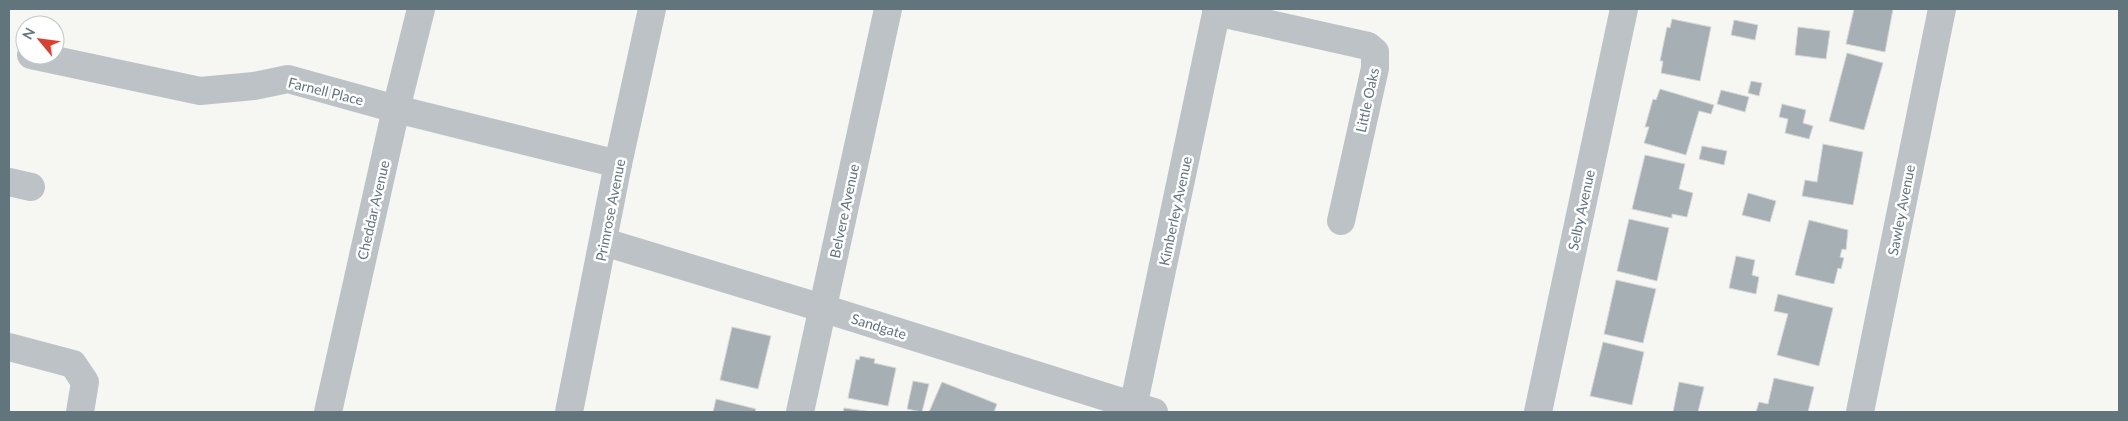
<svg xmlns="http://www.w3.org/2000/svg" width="2128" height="421" viewBox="0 0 2128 421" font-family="Lato,sans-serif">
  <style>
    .building { fill: #a6b0b4; stroke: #d7d7d5 }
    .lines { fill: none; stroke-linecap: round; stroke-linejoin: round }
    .street { stroke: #bcc2c5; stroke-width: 28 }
    .labels { text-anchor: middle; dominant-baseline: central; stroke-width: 5; stroke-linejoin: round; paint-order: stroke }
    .street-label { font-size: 14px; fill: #62757d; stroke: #fff }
  </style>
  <rect width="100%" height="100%" fill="#f6f6f3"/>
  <!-- building -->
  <g class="building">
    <polygon points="1854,9 1893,9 1885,52 1846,44"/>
    <polygon points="1672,19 1711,27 1700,81 1661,73 1663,61 1660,61 1667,27 1670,28"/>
    <polygon points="1734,20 1758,25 1755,40 1731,35"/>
    <polygon points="1798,27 1830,31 1826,59 1795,55"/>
    <polygon points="1847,53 1883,63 1864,130 1829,121"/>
    <polygon points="1751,81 1762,83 1759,96 1748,93"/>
    <polygon points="1660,89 1714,105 1711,114 1699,111 1686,155 1644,143 1649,127 1645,127 1653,99 1656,100"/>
    <polygon points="1721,90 1749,97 1745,112 1717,104"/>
    <polygon points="1782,104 1806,110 1803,123 1813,126 1809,139 1785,133 1788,119 1779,117"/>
    <polygon points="1823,144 1863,152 1853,205 1802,196 1805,180 1817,182"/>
    <polygon points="1702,146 1727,151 1724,165 1699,159"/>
    <polygon points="1645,155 1685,164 1679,189 1693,193 1687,217 1672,214 1672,218 1632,209"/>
    <polygon points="1748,193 1776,201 1770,222 1742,215"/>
    <polygon points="1629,219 1669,228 1657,281 1617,271"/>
    <polygon points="1809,220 1848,230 1846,250 1842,249 1840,257 1844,258 1841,269 1838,268 1834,284 1795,275"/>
    <polygon points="1736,256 1755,260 1752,275 1759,277 1756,294 1729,288"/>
    <polygon points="1616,280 1656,289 1643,343 1604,334"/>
    <polygon points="1778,294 1833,308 1819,366 1777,355 1788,314 1774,311"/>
    <polygon points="732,327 771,336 758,389 720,380"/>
    <polygon points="1603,342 1644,352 1632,405 1590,396"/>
    <polygon points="860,356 875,359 874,363 896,368 888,406 848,398 856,359 859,360"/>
    <polygon points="1774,378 1814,387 1808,412 1756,412 1759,402 1768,404"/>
    <polygon points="913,381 929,384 922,412 907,409"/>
    <polygon points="942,382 997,404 994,412 929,412"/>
    <polygon points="1679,382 1704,387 1698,412 1673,412"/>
    <polygon points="716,399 756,409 755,412 713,412"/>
    <polygon points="844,408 873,412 843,412"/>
  </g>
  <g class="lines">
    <!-- street -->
    <g class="street">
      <polyline points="1216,12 1368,46 1375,52 1375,68 1341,221"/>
      <polyline points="31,55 200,91 254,86 288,79 396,109 618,164"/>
      <polyline points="9,182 31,187"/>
      <polyline points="604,242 822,308 1154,412"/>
      <polyline points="9,347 73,364 85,382 80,412"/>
      <polyline points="328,412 396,109 421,9"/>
      <polyline points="569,412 618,164 652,9"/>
      <polyline points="800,412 888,9"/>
      <polyline points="1132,412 1217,9"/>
      <polyline points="1538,412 1624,9"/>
      <polyline points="1860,412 1942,9"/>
    </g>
  </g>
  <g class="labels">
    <!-- street labels -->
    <g class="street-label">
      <text transform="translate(326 91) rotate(14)">Farnell Place</text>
      <text transform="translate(1367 100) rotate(-78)">Little Oaks</text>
      <text transform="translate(373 210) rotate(-77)">Cheddar Avenue</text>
      <text transform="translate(610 210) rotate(-79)">Primrose Avenue</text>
      <text transform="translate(1581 210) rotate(-78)">Selby Avenue</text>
      <text transform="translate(1901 210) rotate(-79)">Sawley Avenue</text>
      <text transform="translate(844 211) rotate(-78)">Belvere Avenue</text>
      <text transform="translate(1175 211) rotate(-78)">Kimberley Avenue</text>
      <text transform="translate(879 326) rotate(17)">Sandgate</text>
    </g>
  </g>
  <!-- border -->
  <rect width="2128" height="421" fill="none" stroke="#62757d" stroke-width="20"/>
  <!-- north arrow -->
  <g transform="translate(40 40) rotate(299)"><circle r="24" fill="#ffffff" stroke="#c0c8cb"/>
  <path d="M0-4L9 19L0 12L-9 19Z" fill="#db3f2d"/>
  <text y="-8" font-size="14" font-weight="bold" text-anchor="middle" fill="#62757d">N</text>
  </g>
</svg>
